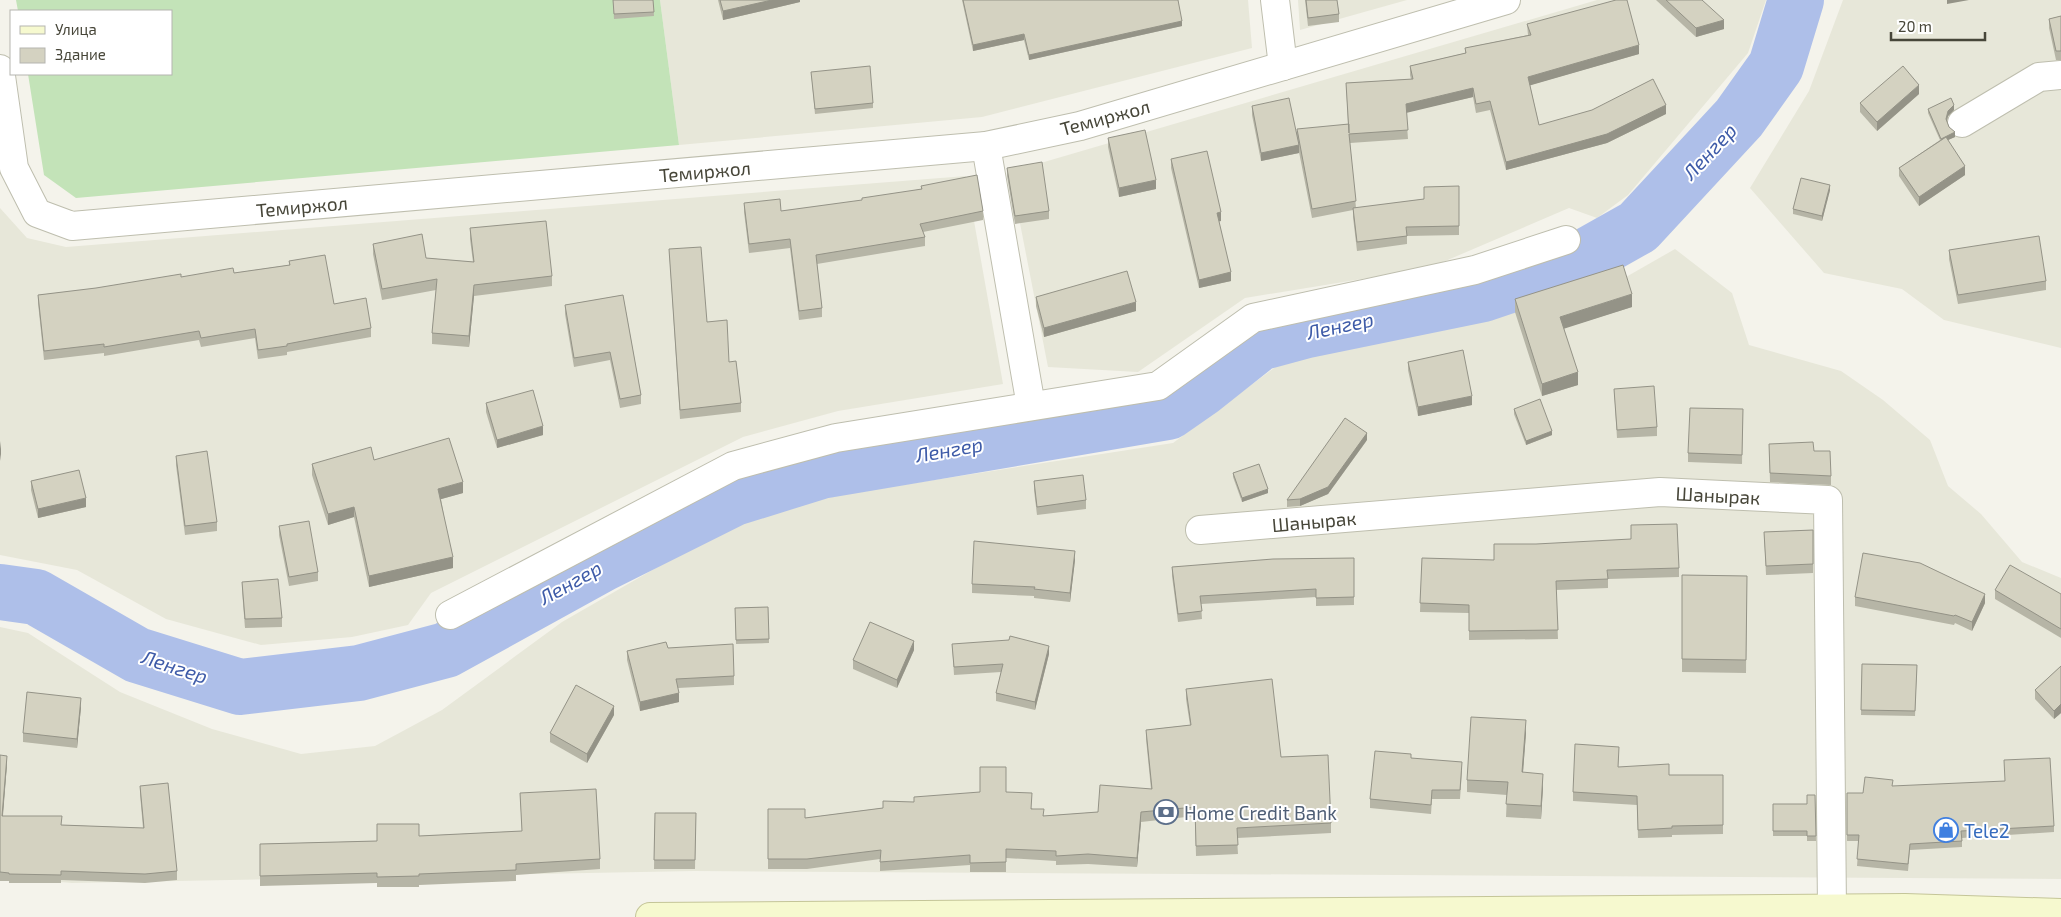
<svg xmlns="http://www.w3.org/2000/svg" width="2061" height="917" viewBox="0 0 2061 917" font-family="'Exo 2',sans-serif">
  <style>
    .residential { fill: #e7e7d9 }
    .garden { fill: #c3e3b8 }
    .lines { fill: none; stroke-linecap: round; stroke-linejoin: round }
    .river { stroke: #aebfe9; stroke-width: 56 }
    .minor-casing { stroke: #bebeae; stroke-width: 30 }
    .secondary-casing { stroke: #c4c598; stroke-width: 30 }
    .minor { stroke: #fff; stroke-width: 28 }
    .secondary { stroke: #f6f9cf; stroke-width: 28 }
    .wall { fill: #b6b5a6 }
    .shaded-wall { fill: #949387 }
    .building { fill: #d4d2c1; stroke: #949387 }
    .labels { text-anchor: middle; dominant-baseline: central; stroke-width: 4; stroke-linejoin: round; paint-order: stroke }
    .street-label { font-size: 19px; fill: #474639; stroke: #fff }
    .service-label { font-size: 19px; fill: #4e5e75; stroke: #fff; text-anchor: start }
    .shop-label { font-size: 19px; fill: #366cbe; stroke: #fff; text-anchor: start }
    .water-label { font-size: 20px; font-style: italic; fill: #3e5ba8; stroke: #fff }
  </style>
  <rect width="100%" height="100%" fill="#f4f3eb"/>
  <!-- residential -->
  <g class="residential">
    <polygon points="660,0 1248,0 1252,48 982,117 679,145"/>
    <polygon points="1298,0 1407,0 1300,30"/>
    <polygon points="1597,0 1766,0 1748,53 1628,195 1597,218 1569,208 1429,268 1245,298 1138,372 1048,367 1010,172"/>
    <polygon points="1843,0 2061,0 2061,348 1944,320 1902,289 1824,273 1750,188 1809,91"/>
    <polygon points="966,176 1003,384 838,411 743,437 431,593 408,625 352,637 261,645 166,619 77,570 0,555 0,208 27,238 66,247"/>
    <polygon points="1675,249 1732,293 1749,345 1841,371 1883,400 1930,440 1948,486 1981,514 2022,562 2061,578 2061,879 694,871 72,883 0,877 0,627 28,633 120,692 212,729 301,754 375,746 442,710 562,622 748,515 850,493 1173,443 1286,359 1517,311 1619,281"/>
  </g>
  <!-- garden -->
  <polygon class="garden" points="16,0 660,0 679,145 76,198 44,175 28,74 171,74 171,11 18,11"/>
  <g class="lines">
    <!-- river -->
    <polyline class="river" points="0,592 36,597 137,655 240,687 359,673 446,650 602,564 734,498 821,471 1168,412 1201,389 1259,343 1307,330 1483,294 1574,263 1638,227 1739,118 1776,66 1796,0"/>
    <defs>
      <g id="minor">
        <polyline points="1275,0 1283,66"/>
        <polyline points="0,69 14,168 37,213 72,226 986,146 1080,126 1506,0"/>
        <polyline points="1962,123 2039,77 2061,75"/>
        <polyline points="986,146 1031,406"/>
        <polyline points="1200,530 1660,492 1828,500 1832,909"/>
        <polyline points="450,615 733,466 836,438 1158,386 1253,318 1475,270 1566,240"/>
      </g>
      <polyline id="secondary" points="650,917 1905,908 2061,913"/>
    </defs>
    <!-- minor casing -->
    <use href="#minor" class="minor-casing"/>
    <!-- secondary casing -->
    <use href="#secondary" class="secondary-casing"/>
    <!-- minor -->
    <use href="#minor" class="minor"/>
    <!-- secondary -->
    <use href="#secondary" class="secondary"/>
  </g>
  <!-- wall -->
  <g class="wall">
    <polygon points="613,0 653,0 654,16 614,19"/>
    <polygon points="718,0 800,0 800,2 723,20"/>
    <polygon points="962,0 1178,0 1182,26 1029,60 1024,40 973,51"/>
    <polygon points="1305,0 1337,0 1339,14 1339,22 1308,26"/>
    <polygon points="1656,0 1702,0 1724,29 1696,37"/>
    <polygon points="2061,16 2061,60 2056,60 2049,28 2049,19"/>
    <polygon points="1527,24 1639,54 1530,85 1539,125 1666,114 1607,143 1506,170 1490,110 1476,113 1473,97 1406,112 1408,139 1350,143 1356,208 1424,199 1459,186 1459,235 1407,236 1407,244 1357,251 1353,217 1353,210 1312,218 1299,152 1299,153 1261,161 1252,115 1252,106 1297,132 1348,124 1346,83 1411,79 1410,75 1410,66 1465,53 1465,48 1528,35"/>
    <polygon points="811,72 873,103 873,108 815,114"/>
    <polygon points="1919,94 1877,131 1860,112 1860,103"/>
    <polygon points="1928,109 1954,110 1948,116 1947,121 1949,127 1955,137 1948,140 1965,175 1919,206 1899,176 1899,168 1940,140 1928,113"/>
    <polygon points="1108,138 1156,189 1119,197 1108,147"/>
    <polygon points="1171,159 1221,221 1219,221 1231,281 1199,288 1171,168"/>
    <polygon points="1007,168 1049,211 1049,219 1015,224 1007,176"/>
    <polygon points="921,186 983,211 983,220 923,232 925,237 925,246 817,264 822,308 822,317 799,320 790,248 749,253 744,212 744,203 781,211 862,201 921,189"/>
    <polygon points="1830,190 1822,221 1793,214 1793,209"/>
    <polygon points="470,228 552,276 552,286 474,296 469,347 432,344 432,333 436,290 382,300 373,254 373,244 426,258 473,262 470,239"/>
    <polygon points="669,249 707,322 729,362 741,403 741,412 680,419"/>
    <polygon points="1949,250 2046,281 2046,290 1958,304 1949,259"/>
    <polygon points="289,261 334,304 371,328 371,337 287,352 287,355 258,359 255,338 201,347 199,340 104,356 104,353 44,360 38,303 38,295 234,273 289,265"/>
    <polygon points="623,295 641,395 641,404 620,408 610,360 574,367 565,314 565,305"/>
    <polygon points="1036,297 1136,311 1044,337 1036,306"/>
    <polygon points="1515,299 1632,307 1564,328 1578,385 1542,396 1515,312"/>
    <polygon points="1408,362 1472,405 1418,416 1408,370"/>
    <polygon points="1614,389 1657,427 1657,436 1617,438"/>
    <polygon points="486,403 543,435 497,448 486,412"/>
    <polygon points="1514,409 1552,435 1526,445 1514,414"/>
    <polygon points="1743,409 1742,464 1688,462 1688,453"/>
    <polygon points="1367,440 1328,494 1300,506 1287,507 1287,500"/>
    <polygon points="1769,444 1831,476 1831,485 1770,482"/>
    <polygon points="176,456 217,522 217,531 185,535 176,465"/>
    <polygon points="374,460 463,493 441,499 453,568 369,587 354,517 328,525 312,475 312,464"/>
    <polygon points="1233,473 1268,493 1242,502 1233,477"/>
    <polygon points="31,481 86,507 38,518 31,490"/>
    <polygon points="1034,481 1086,500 1086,509 1037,515 1034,490"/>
    <polygon points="279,526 318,572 318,581 289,586 279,535"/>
    <polygon points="1813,530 1813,573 1766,575 1764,532"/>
    <polygon points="1354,558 1354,605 1316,606 1316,597 1201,604 1202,619 1178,622 1172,576 1172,567"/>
    <polygon points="1422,558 1679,568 1679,577 1608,579 1608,588 1556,590 1558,639 1469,640 1469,613 1420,612"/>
    <polygon points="1075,560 1070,602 1034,598 1034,596 972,593 972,584"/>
    <polygon points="1682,575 1747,576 1746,673 1682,672"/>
    <polygon points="242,582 282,618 282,627 245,628 242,590"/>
    <polygon points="1995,590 2061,594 2061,638 1995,599"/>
    <polygon points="1855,597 1985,603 1972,631 1955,623 1954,625 1855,606"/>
    <polygon points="768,607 769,643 736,644 735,608"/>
    <polygon points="952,644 1049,654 1035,710 996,701 996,693 1001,672 954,675"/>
    <polygon points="668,648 734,676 734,685 678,688 679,702 640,711 627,660 627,651"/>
    <polygon points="914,650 897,688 853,669 853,660"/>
    <polygon points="1862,664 1917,665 1915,716 1861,715"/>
    <polygon points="2061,666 2061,713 2054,719 2035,699 2035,690"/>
    <polygon points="1186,689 1281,757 1331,823 1331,833 1237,838 1238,854 1196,856 1195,816 1141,822 1137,867 1088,864 1056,865 1056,861 1006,858 1006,872 970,872 970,865 880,871 880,859 807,869 768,869 768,809 805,818 1006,792 1044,816 1098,812 1151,789 1146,739 1146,730 1190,725 1186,699"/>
    <polygon points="81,707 77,748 23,742 23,733"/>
    <polygon points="614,715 587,763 550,742 550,733"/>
    <polygon points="1526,733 1523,772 1543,787 1541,819 1506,817 1507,795 1467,792 1467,780"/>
    <polygon points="0,755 7,764 3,816 62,825 143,828 140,794 140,786 177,871 177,880 145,883 61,880 61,883 9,883 9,881 0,881"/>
    <polygon points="1619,756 1618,767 1669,775 1723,775 1723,834 1672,835 1672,837 1638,838 1637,805 1573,801 1573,792"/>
    <polygon points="1411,758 1462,771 1460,799 1432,799 1431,814 1370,808 1370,799"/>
    <polygon points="1893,786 2054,826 2054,832 1962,838 1962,847 1910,850 1908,871 1857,866 1859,841 1847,841 1847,793 1863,793"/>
    <polygon points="520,793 600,859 600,869 516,875 516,881 419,885 419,887 377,887 377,883 260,886 260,844 377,841 419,836 522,831"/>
    <polygon points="1815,795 1816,841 1807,841 1807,836 1773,836 1773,804 1807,804"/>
    <polygon points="655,813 696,813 695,869 654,869"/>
  </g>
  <!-- shaded-wall -->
  <g class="shaded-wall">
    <polygon points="772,0 800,0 800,2 723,20 723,11"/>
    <polygon points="1947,0 1969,0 1947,4"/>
    <polygon points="1724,20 1724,29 1696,37 1696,28"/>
    <polygon points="1182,21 1182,26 1029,60 1029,55"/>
    <polygon points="1024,34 1024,40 973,51 973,45"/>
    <polygon points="1639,45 1639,54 1528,86 1528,77"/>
    <polygon points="1919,85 1919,94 1877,131 1877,122"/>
    <polygon points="1473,88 1473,97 1406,113 1406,104"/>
    <polygon points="1666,105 1666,114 1607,143 1506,170 1506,162"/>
    <polygon points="1954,105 1954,110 1948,116 1946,124 1946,119 1948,111"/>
    <polygon points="1955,132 1955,137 1941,143 1941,139"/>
    <polygon points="1299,145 1299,153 1261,161 1261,153"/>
    <polygon points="1965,166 1965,175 1919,206 1919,197"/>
    <polygon points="1156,180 1156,189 1119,197 1119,188"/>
    <polygon points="1830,185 1830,190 1822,221 1822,216"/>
    <polygon points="1221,212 1221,221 1217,222 1217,213"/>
    <polygon points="1231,272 1231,281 1199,288 1199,280"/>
    <polygon points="474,285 474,296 469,347 469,336"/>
    <polygon points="1632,294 1632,307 1560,330 1560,317"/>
    <polygon points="1136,302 1136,311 1044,337 1044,328"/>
    <polygon points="1578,372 1578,385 1542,396 1542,384"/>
    <polygon points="1472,396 1472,405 1418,416 1418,407"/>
    <polygon points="543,426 543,435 497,448 497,440"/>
    <polygon points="1552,431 1552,435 1526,445 1526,441"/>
    <polygon points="1367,433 1367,440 1328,494 1300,506 1300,499"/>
    <polygon points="1,441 1,454 0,461 0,449"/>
    <polygon points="463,482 463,493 438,500 438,489"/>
    <polygon points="1268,489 1268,493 1242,502 1242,498"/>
    <polygon points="86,498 86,507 38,518 38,509"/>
    <polygon points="354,507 354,517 328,525 328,514"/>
    <polygon points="1075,551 1075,560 1070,602 1070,593"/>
    <polygon points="453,557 453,568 369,587 369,576"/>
    <polygon points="1985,594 1985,603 1972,631 1972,622"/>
    <polygon points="914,641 914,650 897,688 897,680"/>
    <polygon points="1049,646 1049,654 1035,710 1035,702"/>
    <polygon points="679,693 679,702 640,711 640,702"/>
    <polygon points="81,698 81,707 77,748 77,739"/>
    <polygon points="2061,704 2061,713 2054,719 2054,711"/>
    <polygon points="614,706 614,715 587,763 587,754"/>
    <polygon points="1526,720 1526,733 1522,785 1522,772"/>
    <polygon points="7,756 7,764 2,825 2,816"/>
    <polygon points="1543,774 1543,787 1541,819 1541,806"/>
    <polygon points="1141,812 1141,822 1137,867 1137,858"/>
  </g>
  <!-- building -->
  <g class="building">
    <polygon points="613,0 653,0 654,12 614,14"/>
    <polygon points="720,0 772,0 723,11"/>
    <polygon points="963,0 1178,0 1182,21 1029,55 1024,34 973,45"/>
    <polygon points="1306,0 1337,0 1339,14 1308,18"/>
    <polygon points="1616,0 1627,0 1639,45 1528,77 1539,125 1592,110 1653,79 1666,105 1607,134 1506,162 1490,101 1476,104 1473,88 1406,104 1408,130 1349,134 1356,201 1312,209 1297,129 1349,124 1349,133 1346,83 1413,79 1410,66 1466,53 1465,48 1531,35 1527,24"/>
    <polygon points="1666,0 1702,0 1724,20 1696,28"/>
    <polygon points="2061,16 2061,51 2056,51 2049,19"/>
    <polygon points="870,66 873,103 815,109 811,72"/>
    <polygon points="1903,66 1919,85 1877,122 1860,103"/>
    <polygon points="1289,98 1299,145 1261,153 1252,106"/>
    <polygon points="1951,98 1954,105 1948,111 1946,119 1949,127 1955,132 1941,139 1928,109"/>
    <polygon points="1145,130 1156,180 1119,188 1108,138"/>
    <polygon points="1946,137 1965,166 1919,197 1899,168"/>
    <polygon points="1207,151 1221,212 1217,213 1231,272 1199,280 1171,159"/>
    <polygon points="1042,162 1049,211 1015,216 1007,168"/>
    <polygon points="977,175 983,211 920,224 925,237 816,255 822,308 799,311 790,239 749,244 744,203 780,199 781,211 862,200 862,198 922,189 921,186"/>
    <polygon points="1801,178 1830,185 1822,216 1793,209"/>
    <polygon points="1459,186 1459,226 1406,227 1407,236 1357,242 1353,208 1424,199 1424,187"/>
    <polygon points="546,221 552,276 474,285 469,336 432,333 437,279 382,289 373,244 422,234 426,258 474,262 470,228"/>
    <polygon points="2039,236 2046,281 1958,295 1949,250"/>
    <polygon points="701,247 707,322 727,320 729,362 736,361 741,403 680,410 669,249"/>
    <polygon points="325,255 334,304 366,298 371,328 287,344 287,346 258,350 255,329 201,338 199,331 104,347 104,344 44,351 38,295 96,288 181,274 181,277 233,268 234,273 290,265 289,261"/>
    <polygon points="1623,265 1632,294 1560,317 1578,372 1542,384 1515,299"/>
    <polygon points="1127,271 1136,302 1044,328 1036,297"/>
    <polygon points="623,295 641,395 620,399 610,352 574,358 565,305"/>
    <polygon points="1463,350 1472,396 1418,407 1408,362"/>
    <polygon points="1654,386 1657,427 1617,430 1614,389"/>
    <polygon points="533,390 543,426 497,440 486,403"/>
    <polygon points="1540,399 1552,431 1526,441 1514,409"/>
    <polygon points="1690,408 1743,409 1742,455 1688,453"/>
    <polygon points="1345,418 1367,433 1328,487 1300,499 1287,500"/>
    <polygon points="449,438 463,482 438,489 453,557 369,576 354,507 328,514 312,464 371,447 374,460"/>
    <polygon points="1813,442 1814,451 1830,451 1831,476 1770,473 1769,444"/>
    <polygon points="207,451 217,522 185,526 176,456"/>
    <polygon points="1259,464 1268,489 1242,498 1233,473"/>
    <polygon points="79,470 86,498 38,509 31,481"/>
    <polygon points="1083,475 1086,500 1037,507 1034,481"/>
    <polygon points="309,521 318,572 289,577 279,526"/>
    <polygon points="1677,524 1679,568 1607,570 1608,579 1556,581 1558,630 1469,631 1469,605 1420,603 1422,558 1494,560 1494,544 1536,544 1631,539 1631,525"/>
    <polygon points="1813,530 1813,564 1766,566 1764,532"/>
    <polygon points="974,541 1075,551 1070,593 1034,589 1035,587 972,584"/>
    <polygon points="1863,553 1920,563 1985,594 1972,622 1955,615 1954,616 1855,597"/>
    <polygon points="1354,558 1354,597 1316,598 1316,589 1200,596 1202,611 1178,614 1172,567 1273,559"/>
    <polygon points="2010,565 2061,594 2061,629 1995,590"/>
    <polygon points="1682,575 1747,576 1746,660 1682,659"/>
    <polygon points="278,579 282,618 245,619 242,582"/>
    <polygon points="768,607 769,639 736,640 735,608"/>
    <polygon points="870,622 914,641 897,680 853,660"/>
    <polygon points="1010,636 1049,646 1035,702 996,693 1003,664 954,667 952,644 1009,640"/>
    <polygon points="666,642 668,648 733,644 734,676 676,679 679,693 640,702 627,651"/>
    <polygon points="1862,664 1917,665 1915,711 1861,710"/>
    <polygon points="2061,666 2061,704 2054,711 2035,690"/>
    <polygon points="1272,679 1281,757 1328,755 1331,823 1237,828 1238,845 1196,846 1195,807 1141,812 1137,858 1088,854 1056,856 1056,851 1006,849 1006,862 970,863 970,855 880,862 881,850 807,859 768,859 768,809 805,809 805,818 883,808 883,801 914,802 914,797 980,792 980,767 1006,767 1006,792 1032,793 1031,809 1044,809 1043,816 1098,812 1100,785 1152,789 1146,730 1191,725 1186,689"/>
    <polygon points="576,685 614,706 587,754 550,733"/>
    <polygon points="27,692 81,698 77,739 23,733"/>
    <polygon points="1471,717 1526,720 1522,772 1543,774 1541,806 1506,804 1508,782 1467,780"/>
    <polygon points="1575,744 1619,747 1618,767 1669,764 1669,775 1723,775 1723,825 1672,826 1672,828 1638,830 1637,796 1573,792"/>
    <polygon points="1375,751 1411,754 1411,758 1462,762 1460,790 1432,790 1431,805 1370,799"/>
    <polygon points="0,755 7,756 2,816 62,816 61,825 144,828 140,786 168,783 177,871 145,874 61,871 61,875 9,874 9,873 0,872"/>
    <polygon points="2050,758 2054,826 1961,831 1962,841 1910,844 1908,864 1857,859 1859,835 1847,835 1847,793 1863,793 1865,777 1893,780 1892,786 2005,781 2004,760"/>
    <polygon points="596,789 600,859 516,864 516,870 419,874 419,876 377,877 377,873 260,876 260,844 377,841 377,824 419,824 419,836 522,831 520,793"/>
    <polygon points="1807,795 1815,795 1816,836 1807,836 1807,831 1773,831 1773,804 1807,804"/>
    <polygon points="655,813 696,813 695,860 654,860"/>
  </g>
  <!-- icons -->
  <defs>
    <symbol id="bank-ring" viewBox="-11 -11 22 22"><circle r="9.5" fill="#fff" stroke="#5c6f8a" stroke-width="1.5"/><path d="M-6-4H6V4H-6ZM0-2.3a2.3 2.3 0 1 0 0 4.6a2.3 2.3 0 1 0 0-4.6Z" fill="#5c6f8a"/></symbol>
    <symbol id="shop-ring" viewBox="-11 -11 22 22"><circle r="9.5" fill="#fff" stroke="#3f7fe0" stroke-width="1.5"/><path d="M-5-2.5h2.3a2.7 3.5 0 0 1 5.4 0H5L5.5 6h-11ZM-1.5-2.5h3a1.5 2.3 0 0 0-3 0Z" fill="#3f7fe0"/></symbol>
  </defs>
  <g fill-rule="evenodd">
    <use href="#bank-ring" x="1152" y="798" width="28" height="28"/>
    <use href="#shop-ring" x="1932" y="816" width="28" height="28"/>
  </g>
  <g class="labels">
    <!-- street labels -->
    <g class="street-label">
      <text transform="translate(1105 117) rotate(-15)">Темиржол</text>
      <text transform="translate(705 171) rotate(-5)">Темиржол</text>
      <text transform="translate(302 206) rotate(-5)">Темиржол</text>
      <text transform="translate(1718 495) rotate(3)">Шанырак</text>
      <text transform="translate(1314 521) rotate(-5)">Шанырак</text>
    </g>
    <!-- service labels -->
    <g class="service-label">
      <text x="1184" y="812">Home Credit Bank</text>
    </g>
    <!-- shop labels -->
    <g class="shop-label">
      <text x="1964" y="830">Tele2</text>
    </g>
    <!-- water labels -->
    <g class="water-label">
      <text transform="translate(1709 151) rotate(-47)">Ленгер</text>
      <text transform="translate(1340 325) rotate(-12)">Ленгер</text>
      <text transform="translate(949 449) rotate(-10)">Ленгер</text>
      <text transform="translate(570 582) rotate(-29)">Ленгер</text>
      <text transform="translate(175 666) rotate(18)">Ленгер</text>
    </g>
  </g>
  <!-- legend -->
  <rect x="10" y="10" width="162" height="65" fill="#ffffff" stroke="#b5b5b0"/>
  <rect x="20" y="26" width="25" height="8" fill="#f6f9cf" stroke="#b5b5b0"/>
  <text x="55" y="35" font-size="15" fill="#474639">Улица</text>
  <rect x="20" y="48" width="25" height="15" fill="#d4d2c1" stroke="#b5b5b0"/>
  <text x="55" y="60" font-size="15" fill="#474639">Здание</text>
  <!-- scale -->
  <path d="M1891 32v8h94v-8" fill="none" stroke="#474639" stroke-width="2.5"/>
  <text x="1898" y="32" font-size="15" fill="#474639" stroke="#ffffff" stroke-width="4" paint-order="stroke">20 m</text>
</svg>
